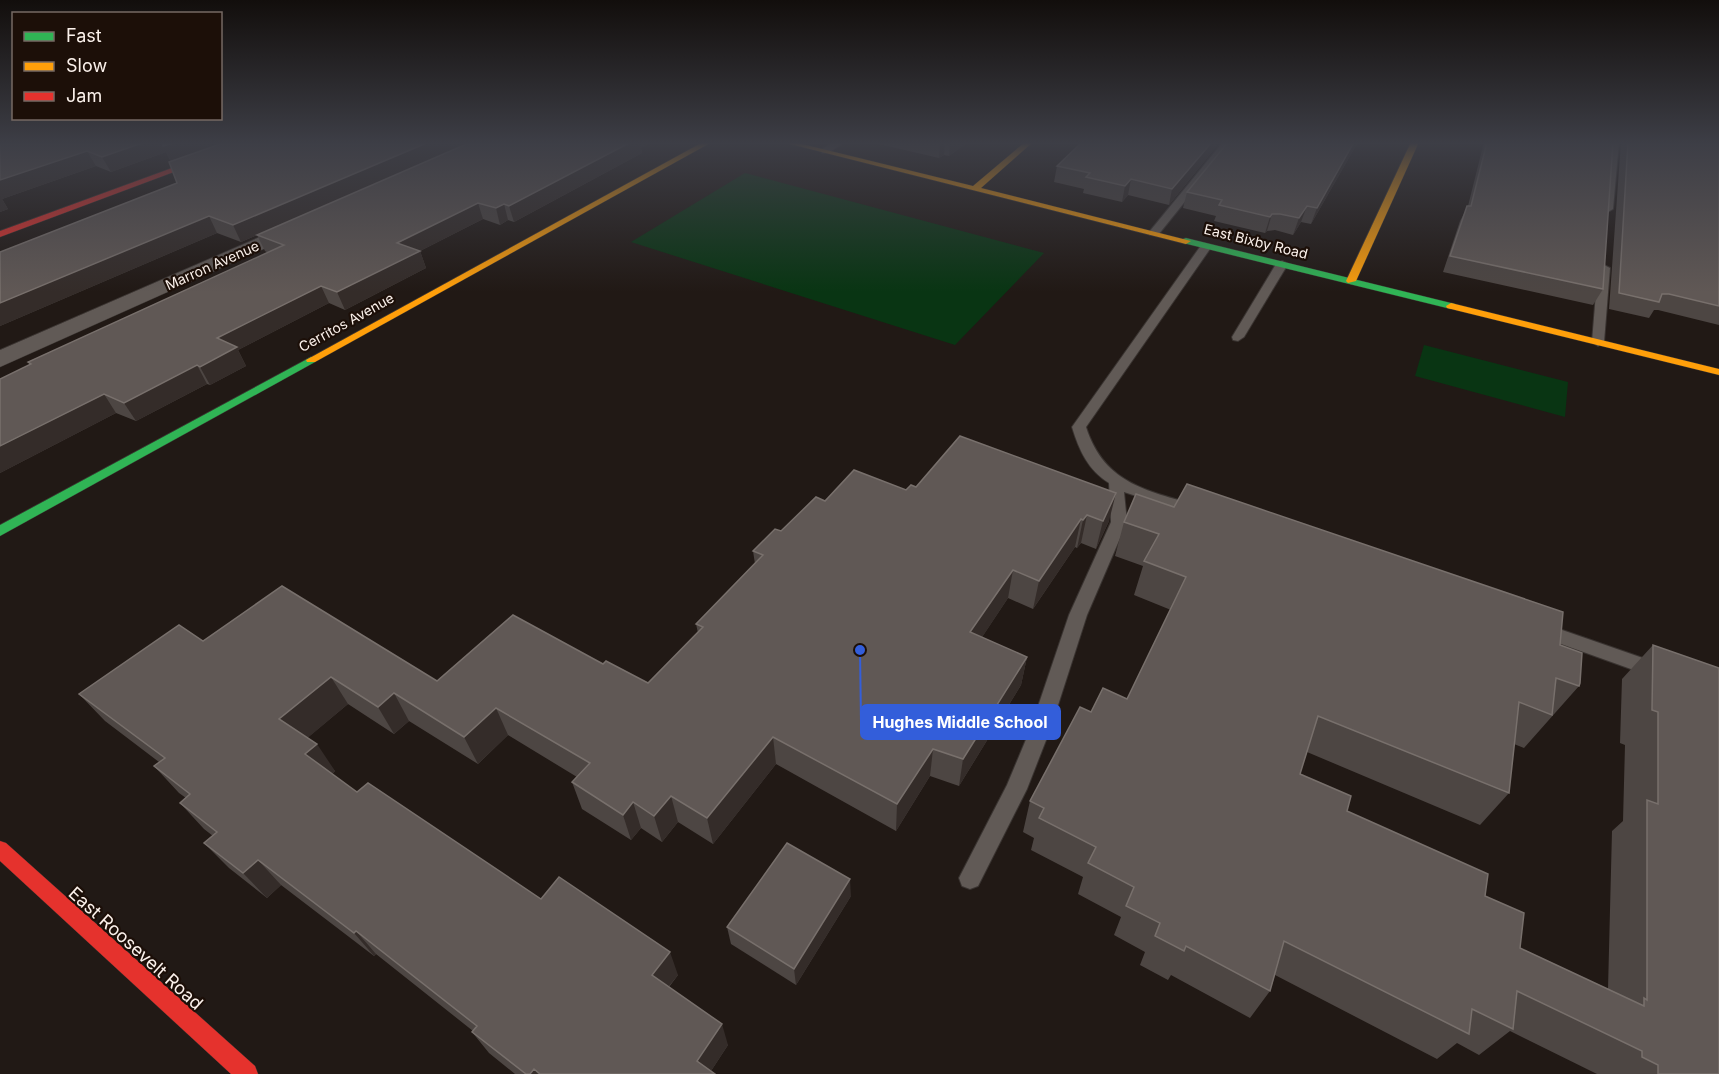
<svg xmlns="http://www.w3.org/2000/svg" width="1719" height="1074" viewBox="0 0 1719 1074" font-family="Inter,sans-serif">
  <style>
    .green { fill: #093513 }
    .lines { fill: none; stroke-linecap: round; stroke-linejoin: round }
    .lane-casing { stroke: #393330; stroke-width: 2 }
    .street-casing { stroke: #393330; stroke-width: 1 }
    .fast-casing { stroke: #393330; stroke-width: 1 }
    .slow-casing { stroke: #393330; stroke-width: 1 }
    .jam-casing { stroke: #393330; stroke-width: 1 }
    .lane { fill: #615a56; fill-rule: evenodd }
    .street { fill: #615a56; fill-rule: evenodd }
    .fast { fill: #30b455; fill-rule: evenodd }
    .slow { fill: #ff9f0a; fill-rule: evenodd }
    .jam { fill: #e5322d; fill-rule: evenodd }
    .wall { fill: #4d4643 }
    .shaded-wall { fill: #342c29 }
    .building { fill: #605855; stroke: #78706c; stroke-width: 1.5 }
    .labels { text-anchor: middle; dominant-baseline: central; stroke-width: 4.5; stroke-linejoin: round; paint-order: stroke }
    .far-street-label { font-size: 14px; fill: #fbf1eb; stroke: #1c0f08 }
    .near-street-label { font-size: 18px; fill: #fbf1eb; stroke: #1c0f08 }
    .leader { fill: none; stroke: #335eda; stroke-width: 2 }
    .callout-dot { fill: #335eda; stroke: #1c0f08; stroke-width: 2 }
    .callout { fill: #335eda; stroke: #335eda; stroke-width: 2 }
    .callout-label { font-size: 16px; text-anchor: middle; font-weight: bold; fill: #fff }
  </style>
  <rect width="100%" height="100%" fill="#211915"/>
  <!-- green -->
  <g class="green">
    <polygon points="745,173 1044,253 955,345 631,242"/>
    <polygon points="1424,345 1568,382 1565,417 1415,376"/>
  </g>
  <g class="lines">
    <defs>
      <g id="lane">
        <polygon points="834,142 845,142 828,153 822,153 822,149"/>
        <polygon points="1223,142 1233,142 1158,235 1150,235 1150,231"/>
        <polygon points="1609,142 1619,142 1613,209 1608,212 1603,209"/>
        <path d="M 1202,244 L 1212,246 L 1086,427 C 1105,486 1150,491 1203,507 L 1205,511 L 1197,516 L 1124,492 L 1127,522 L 1087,615 L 1050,730 L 1027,789 L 978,886 L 970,889 L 962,886 L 959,878 L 1007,785 L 1030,730 L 1069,615 L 1111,522 L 1109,483 C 1088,470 1079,450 1072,427 Z"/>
        <polygon points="1282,261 1288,264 1244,337 1238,341 1233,340 1232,337 1276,264"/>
        <polygon points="1604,265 1610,268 1604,342 1598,346 1592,342 1598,268"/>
        <polygon points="1542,623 1663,665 1665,670 1663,675 1656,678 1536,635 1533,630 1536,625"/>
      </g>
      <polygon id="street" points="299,220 306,222 309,226 306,230 0,367 0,350"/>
      <g id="fast">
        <polygon points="1186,238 1455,304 1456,306 1451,309 1183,243 1183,239"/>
        <polygon points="311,357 316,360 315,362 0,536 0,525"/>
      </g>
      <g id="slow">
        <polygon points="703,142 712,142 315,362 307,362 306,360"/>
        <polygon points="782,142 794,142 973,186 1025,142 1033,142 981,188 1191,241 1186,244"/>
        <polygon points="1411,142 1419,142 1356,281 1348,283 1346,281"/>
        <polygon points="1451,303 1719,369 1719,375 1447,308 1446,306"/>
      </g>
      <g id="jam">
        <polygon points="243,142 254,142 0,237 0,231"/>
        <polygon points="0,841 6,843 255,1066 258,1074 231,1074 0,861"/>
      </g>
    </defs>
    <!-- lane casing -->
    <use href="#lane" class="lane-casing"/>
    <!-- street casing -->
    <use href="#street" class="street-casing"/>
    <!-- fast casing -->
    <use href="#fast" class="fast-casing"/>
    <!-- slow casing -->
    <use href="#slow" class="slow-casing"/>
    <!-- jam casing -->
    <use href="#jam" class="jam-casing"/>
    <!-- lane -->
    <use href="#lane" class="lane"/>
    <!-- street -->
    <use href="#street" class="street"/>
    <!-- fast -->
    <use href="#fast" class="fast"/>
    <!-- slow -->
    <use href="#slow" class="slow"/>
    <!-- jam -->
    <use href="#jam" class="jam"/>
  </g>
  <!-- wall -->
  <g class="wall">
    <polygon points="0,142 469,142 315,209 641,148 642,153 514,222 508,220 500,225 483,219 420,251 426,268 345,310 329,303 238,350 246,366 210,385 207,384 136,421 116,413 0,473 0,379 30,365 28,362 268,253 265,251 257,235 241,242 217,233 0,326 0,252 177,183 171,162 166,152 111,172 96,166 2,199 8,209 0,212"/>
    <polygon points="870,142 968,142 949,156 944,155 939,158"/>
    <polygon points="1220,142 1169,205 1128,195 1122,202 1083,193 1084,189 1054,182 1057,166"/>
    <polygon points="1358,142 1311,224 1301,222 1293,235 1275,230 1267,231 1265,233 1214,221 1216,216 1183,208 1187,192"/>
    <polygon points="1484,142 1613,142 1603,289 1593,305 1443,272 1460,221 1468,206"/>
    <polygon points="1621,142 1719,142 1719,325 1658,310 1654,310 1649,318 1609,309"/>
    <polygon points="960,436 1109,521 1096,549 1081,543 1077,548 1075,547 1033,609 1008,598 982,637 1027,657 1021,685 959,786 930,776 896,831 776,764 713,844 678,822 662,842 641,828 631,840 582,809 572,782 577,777 508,735 478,764 409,721 394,734 348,704 307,738 335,771 332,774 357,792 541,899 678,975 669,987 728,1045 711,1071 715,1074 515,1074 489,1053 472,1032 473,1031 376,954 374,956 281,885 267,898 229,868 204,843 213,836 204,829 180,803 186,798 179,793 154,766 159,762 105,721 79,694 203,641 437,681 603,664 648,683 698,633 696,624 755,564 753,551 825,501 906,490 916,487"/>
    <polygon points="1124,522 1560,645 1579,686 1524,748 1514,744 1509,793 1480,825 1307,752 1300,774 1347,811 1485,896 1520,948 1608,989 1612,831 1623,821 1625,745 1620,743 1622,679 1653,645 1719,1074 1597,1074 1510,1031 1479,1055 1457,1043 1437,1059 1275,975 1270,991 1250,1018 1171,975 1168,980 1140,965 1145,952 1114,935 1121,917 1078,894 1083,877 1031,850 1034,838 1023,832 1030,801 1091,712 1127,699 1171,610 1134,595 1143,566 1115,556"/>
    <polygon points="851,896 796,985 731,944 727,927"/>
  </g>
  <!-- shaded-wall -->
  <g class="shaded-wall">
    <polygon points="145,142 227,142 171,162 166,152 111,172 102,157"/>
    <polygon points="429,142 469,142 241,242 233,225"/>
    <polygon points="631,142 653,142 641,148 642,153 514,222 509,206"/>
    <polygon points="940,142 945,142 944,155 939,158"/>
    <polygon points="950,142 968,142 949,156"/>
    <polygon points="1212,142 1220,142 1169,205 1172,189"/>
    <polygon points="1354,142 1358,142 1311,224 1317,208"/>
    <polygon points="87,151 96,166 2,199 8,209 0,212 0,180"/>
    <polygon points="1131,179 1128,195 1122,202 1125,186"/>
    <polygon points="478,203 483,219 420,251 426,268 345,310 337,292 397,243"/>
    <polygon points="504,204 508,220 500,225 496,208"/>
    <polygon points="1307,206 1301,222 1293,235 1299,218"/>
    <polygon points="1272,214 1267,231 1265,233 1270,217"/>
    <polygon points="209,216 217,233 0,326 0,303"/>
    <polygon points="321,286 329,303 238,350 246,366 210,385 200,367 217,338"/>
    <polygon points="197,365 207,384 136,421 124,403"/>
    <polygon points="104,394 116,413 0,473 0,446"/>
    <polygon points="1116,493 1109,521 1096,549 1103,521"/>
    <polygon points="1087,515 1081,543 1077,548 1083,520"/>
    <polygon points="1081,519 1075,547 1033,609 1039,581"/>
    <polygon points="1013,570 1008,598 967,660 970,632"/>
    <polygon points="1027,657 1021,685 959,786 963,759"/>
    <polygon points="331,677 348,704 298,746 279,719"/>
    <polygon points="394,693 409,721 394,734 378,707"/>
    <polygon points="496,708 508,735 478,764 464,737"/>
    <polygon points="773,737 776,764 713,844 707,818"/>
    <polygon points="317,744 335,771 324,781 305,754"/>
    <polygon points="933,749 930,776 896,831 897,804"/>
    <polygon points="671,796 678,822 662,842 654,816"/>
    <polygon points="633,802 641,828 631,840 623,815"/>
    <polygon points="258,860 281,885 267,898 243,873"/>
    <polygon points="850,879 851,896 796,985 794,969"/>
    <polygon points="356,931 376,954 374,956 354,933"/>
    <polygon points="670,952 678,975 660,997 652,975"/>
    <polygon points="722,1024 728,1045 709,1074 697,1061"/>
    <polygon points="534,1069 538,1074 530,1074"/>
  </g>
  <!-- building -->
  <g class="building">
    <polygon points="0,142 145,142 102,157 87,151 0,180"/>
    <polygon points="162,142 177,142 163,146"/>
    <polygon points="226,142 429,142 233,225 209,216 0,303 0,252 177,183 169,162"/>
    <polygon points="471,142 631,142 509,206 504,204 496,208 478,203 397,243 420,251 337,292 321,286 217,338 237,347 200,367 197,365 124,403 104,394 0,446 0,379 31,364 28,362 284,245 257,235"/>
    <polygon points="1082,142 1212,142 1172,189 1131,179 1125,186 1086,177 1090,173 1057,166"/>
    <polygon points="1228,142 1354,142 1317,208 1307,206 1299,218 1280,214 1272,214 1270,217 1219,205 1222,200 1187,192"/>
    <polygon points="1487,142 1613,142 1603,289 1450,256 1467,206 1471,206"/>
    <polygon points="1628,142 1719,142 1719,306 1669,294 1662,294 1659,302 1619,293"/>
    <polygon points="960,436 1116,493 1103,521 1087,515 1083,520 1081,519 1039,581 1013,570 970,632 1027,657 963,759 933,749 897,804 773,737 707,818 671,796 654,816 633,802 623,815 572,782 590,763 496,708 464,737 394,693 378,707 331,677 279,719 317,744 305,754 357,792 368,783 541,899 559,877 670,952 652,975 722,1024 697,1061 715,1074 540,1074 534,1069 530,1074 526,1074 472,1032 477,1026 356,931 354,933 258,860 243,873 204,843 217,832 180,803 190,794 154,766 165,758 79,694 179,625 203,641 282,586 437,681 513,615 603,664 606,661 648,683 703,627 696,624 763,555 753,551 775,529 781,531 816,497 825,501 854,470 906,490 911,485 916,487"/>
    <polygon points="1187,484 1563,612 1560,645 1582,653 1580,683 1579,686 1556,678 1552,715 1519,702 1509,793 1318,716 1300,774 1351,796 1347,811 1488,874 1485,896 1524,913 1520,948 1644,1006 1644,998 1647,1000 1647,800 1658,804 1658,712 1652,710 1653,645 1719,668 1719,1074 1658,1074 1658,1065 1642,1057 1642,1051 1517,991 1513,1029 1472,1009 1469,1034 1284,941 1270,991 1186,946 1184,951 1155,936 1160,923 1126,906 1134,887 1088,863 1096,847 1039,818 1044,808 1030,801 1080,707 1091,712 1103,688 1127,699 1186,577 1144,561 1159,534 1124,522 1136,494 1174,507"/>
    <polygon points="787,843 850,879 794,969 727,927"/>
  </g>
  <!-- sky -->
  <linearGradient id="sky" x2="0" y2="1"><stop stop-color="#120e0c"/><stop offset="0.49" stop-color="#3d3e46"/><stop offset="1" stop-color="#3d3e46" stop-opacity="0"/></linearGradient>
  <rect width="1719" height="292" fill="url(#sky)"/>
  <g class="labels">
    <!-- far-street labels -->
    <g class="far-street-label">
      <text transform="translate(1256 241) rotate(14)">East Bixby Road</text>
      <text transform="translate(212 265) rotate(-24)">Marron Avenue</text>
      <text transform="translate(346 322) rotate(-29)">Cerritos Avenue</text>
    </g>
    <!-- near-street labels -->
    <g class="near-street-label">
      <text transform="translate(136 948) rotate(42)">East Roosevelt Road</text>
    </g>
  </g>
  <!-- callouts -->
  <path class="leader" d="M860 650L861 722"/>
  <circle class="callout-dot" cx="860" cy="650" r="6"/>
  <rect class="callout" x="861" y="705" width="199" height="34" rx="6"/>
  <g class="callout-label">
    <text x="960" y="728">Hughes Middle School</text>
  </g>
  <!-- legend -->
  <rect x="12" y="12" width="210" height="108" fill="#1c0f08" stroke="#756963" stroke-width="1.5"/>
  <rect x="24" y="32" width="30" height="9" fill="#30b455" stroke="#756963" stroke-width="1.5"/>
  <text x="66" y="42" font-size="18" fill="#fbf1eb">Fast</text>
  <rect x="24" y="62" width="30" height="9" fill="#ff9f0a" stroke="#756963" stroke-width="1.5"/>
  <text x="66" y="72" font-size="18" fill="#fbf1eb">Slow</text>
  <rect x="24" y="92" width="30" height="9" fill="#e5322d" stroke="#756963" stroke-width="1.5"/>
  <text x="66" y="102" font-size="18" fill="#fbf1eb">Jam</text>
</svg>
